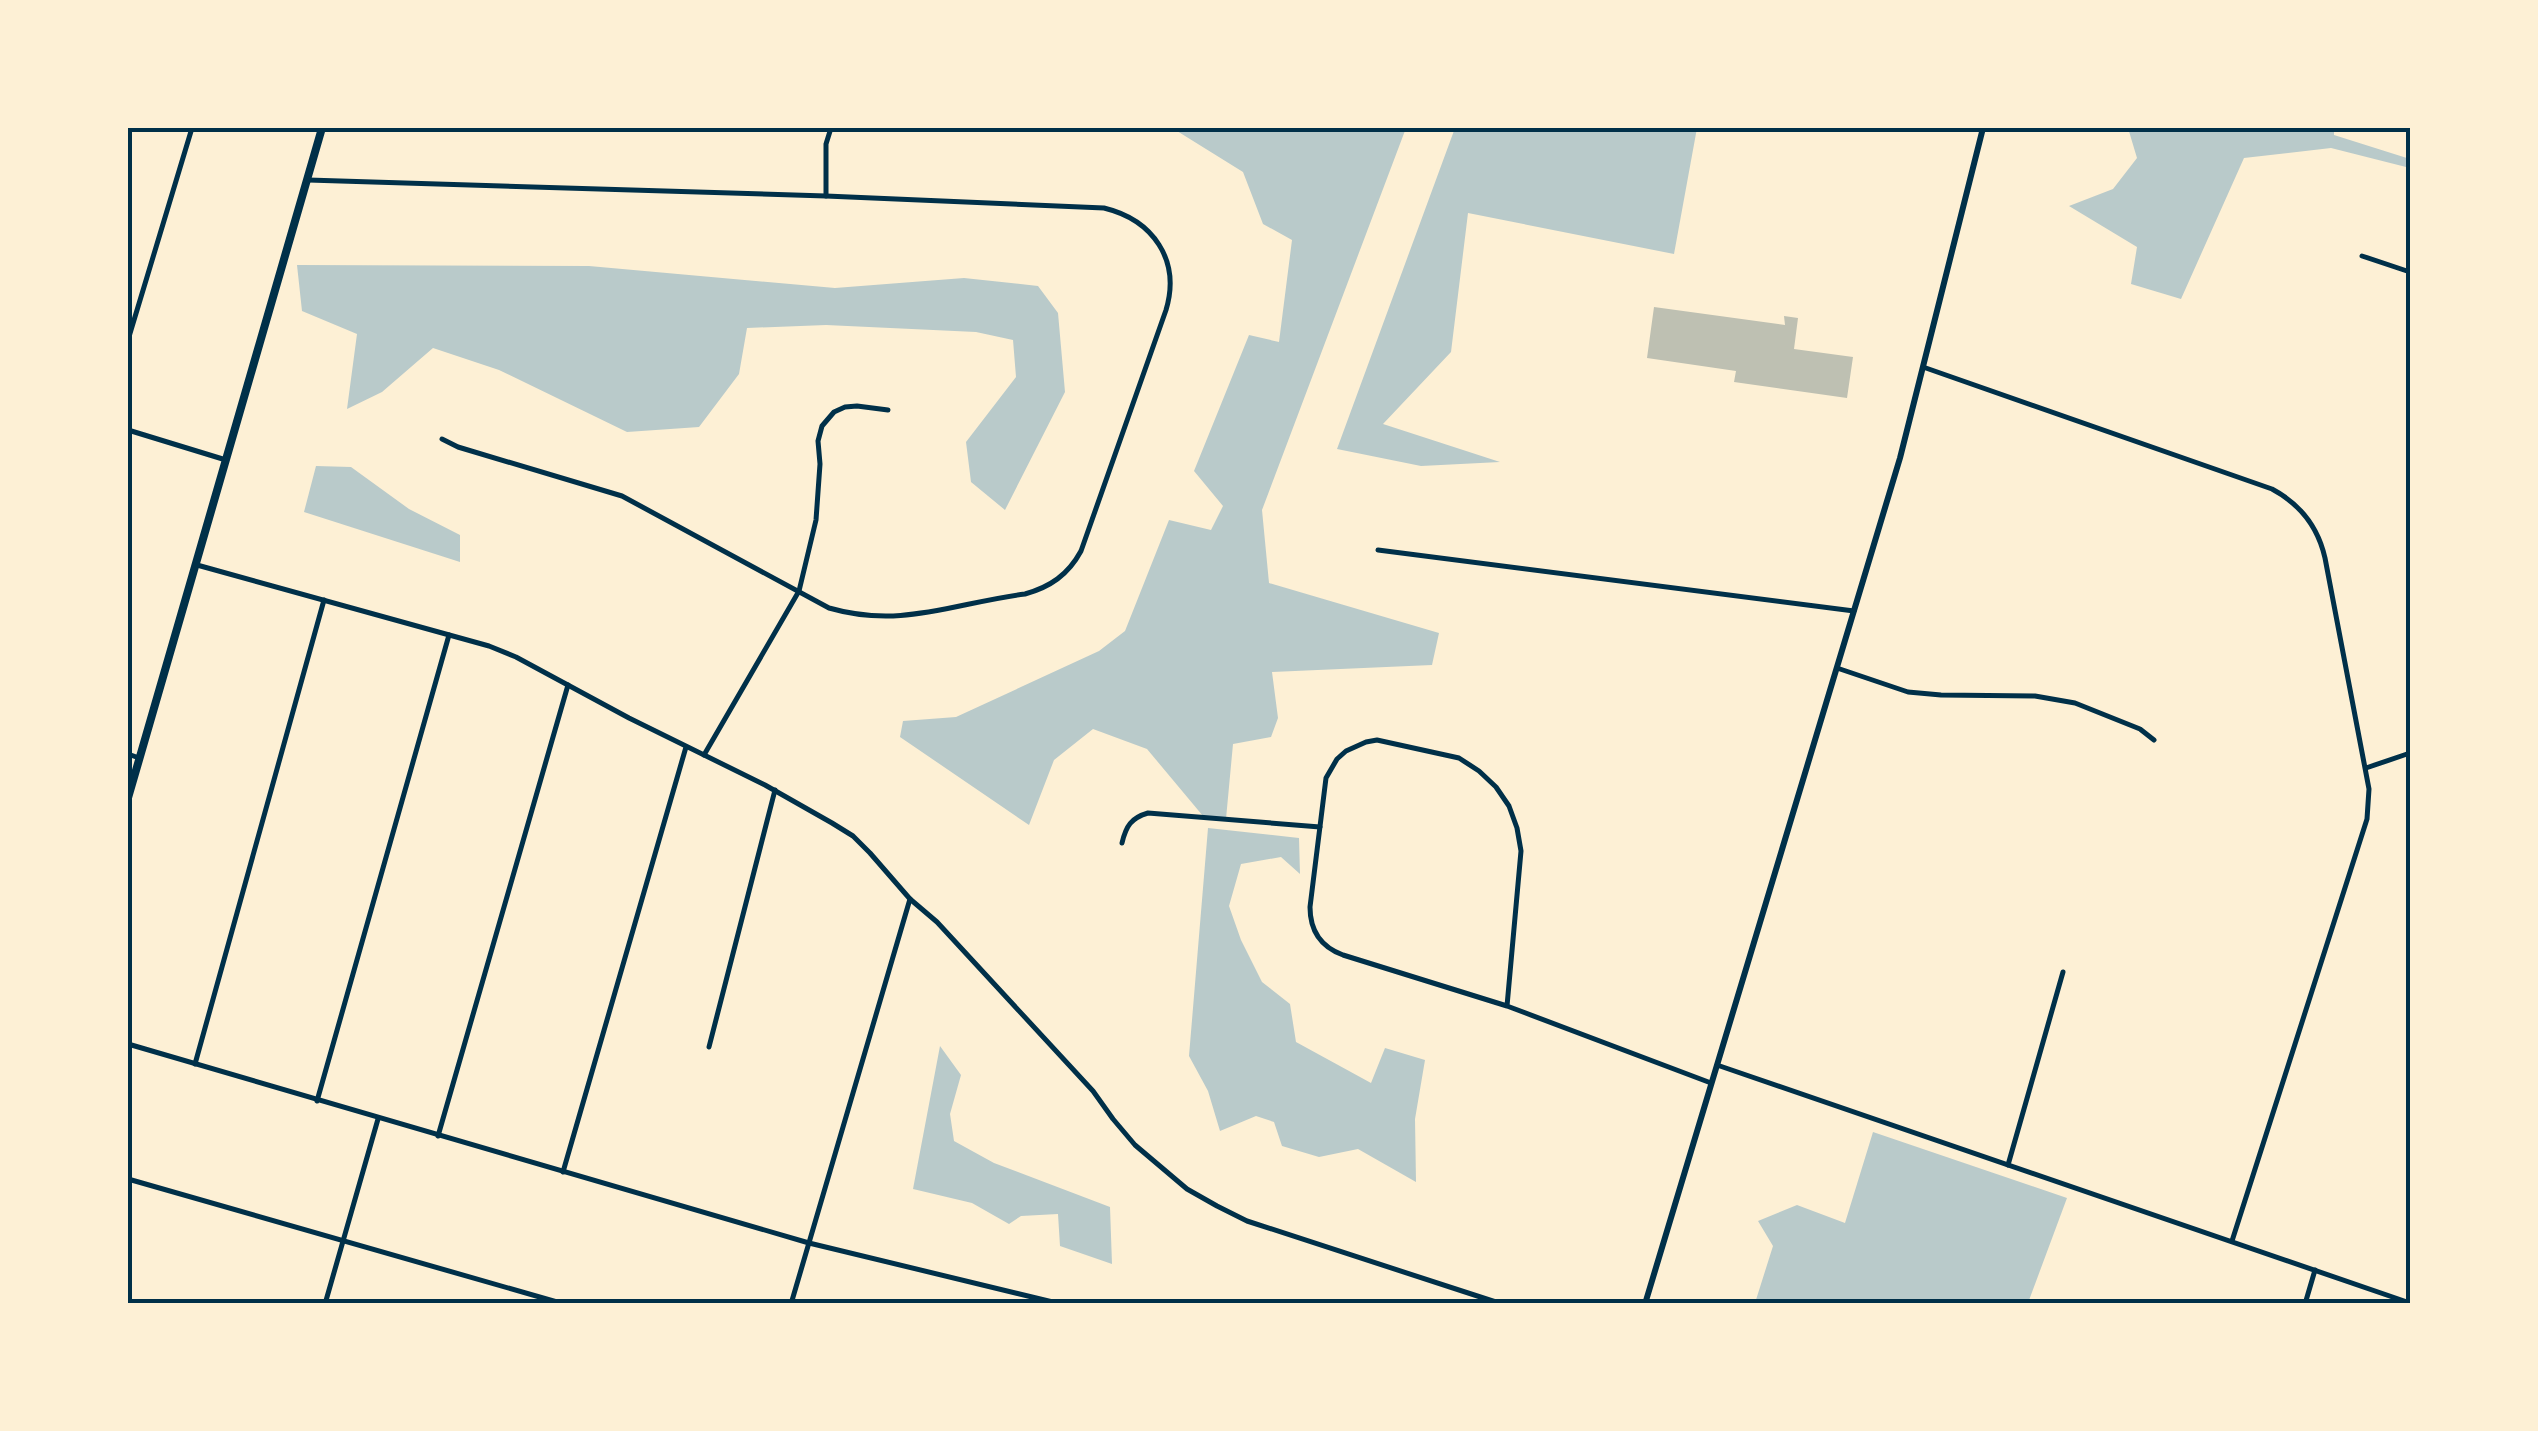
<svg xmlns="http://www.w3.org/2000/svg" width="2538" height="1431" viewBox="0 0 2538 1431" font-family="'DM Sans',sans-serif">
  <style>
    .green { fill: #b9caca }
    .building { fill: #bec0b2 }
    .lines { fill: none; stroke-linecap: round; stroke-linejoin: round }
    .minor { stroke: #003049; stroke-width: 5 }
    .tertiary { stroke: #003049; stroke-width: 6 }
    .secondary { stroke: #003049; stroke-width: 8 }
    .neatline { fill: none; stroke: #003049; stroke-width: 4 }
  </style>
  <rect width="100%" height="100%" fill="#fdf0d5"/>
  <!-- green -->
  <g class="green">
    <polygon points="1177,128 1406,128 1262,510 1269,583 1439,633 1432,665 1272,672 1278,718 1271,737 1233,744 1226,819 1203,816 1147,749 1093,729 1054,760 1029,825 900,737 903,721 956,717 1099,651 1125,631 1169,520 1211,530 1223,506 1194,471 1249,335 1279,342 1292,240 1263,224 1243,172 1177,131"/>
    <polygon points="1455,128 1697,128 1674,254 1468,213 1451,352 1383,424 1500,462 1421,466 1337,449"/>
    <polygon points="2128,128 2334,128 2334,135 2410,159 2410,168 2331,148 2244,158 2181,299 2131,284 2137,247 2069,206 2113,189 2137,158"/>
    <polygon points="297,265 589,266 835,288 964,278 1038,286 1058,313 1065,392 1005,510 971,482 966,442 1016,377 1013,340 976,332 826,325 747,328 739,374 699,427 627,432 499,370 433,348 382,392 347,409 357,334 302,311"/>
    <polygon points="316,466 351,467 409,509 460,535 460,562 304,512"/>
    <polygon points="1208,828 1299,838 1300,874 1281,857 1241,864 1229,906 1241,940 1262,982 1290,1004 1296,1042 1371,1083 1385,1048 1425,1060 1415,1119 1416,1182 1358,1149 1319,1157 1282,1146 1274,1122 1256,1116 1220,1131 1208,1091 1189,1056"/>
    <polygon points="940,1046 961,1075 950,1114 954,1141 994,1163 1110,1207 1112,1264 1060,1246 1058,1214 1021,1216 1009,1224 972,1203 913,1189"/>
    <polygon points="1873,1132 2067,1198 2028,1303 1755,1303 1773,1246 1758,1221 1797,1205 1845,1223"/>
  </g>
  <!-- building -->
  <polygon class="building" points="1654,307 1785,325 1784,316 1798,318 1794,349 1853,357 1847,398 1734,382 1736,371 1647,358"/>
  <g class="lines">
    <!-- minor -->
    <g class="minor">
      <path d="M 308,180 L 826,196 L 1104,208 C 1153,220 1181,260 1166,310 L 1081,551 C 1068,575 1050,587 1025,594 C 954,603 902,629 829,608 L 622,496 L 458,447 L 442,439"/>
      <polyline points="826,196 826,144 831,128"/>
      <polyline points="2362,256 2410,272"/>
      <polyline points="128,340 192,128"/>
      <path d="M 1923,367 L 2272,489 C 2300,504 2318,527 2325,558 L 2369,789 L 2367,819 L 2232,1241"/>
      <polyline points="128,430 226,460"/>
      <polyline points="1378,550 1854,611"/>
      <polyline points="197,565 489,646 516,657 629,718 765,785 832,823 853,836 870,853 910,899 937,922 1093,1091 1113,1119 1135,1145 1187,1189 1217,1206 1247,1221 1502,1304"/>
      <polyline points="1837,668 1908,692 1941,695 2035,696 2075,703 2140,729 2154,740"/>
      <polyline points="128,754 139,758"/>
      <polyline points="704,755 799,591 816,520 820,464 818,441 822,426 834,412 845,407 857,406 888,410"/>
      <polyline points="2366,768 2410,753"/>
      <path d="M 1122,843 C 1126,826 1131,818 1148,813 L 1320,827"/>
      <path d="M 1507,1006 L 1521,851 L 1517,828 L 1509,806 L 1496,787 L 1479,771 L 1459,758 L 1377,740 L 1366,742 L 1346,751 L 1337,759 L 1326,778 L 1310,907 C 1310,931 1321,947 1343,955 L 1507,1006 L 1711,1083"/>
      <polyline points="128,1044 809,1243 1061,1304"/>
      <polyline points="709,1047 775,790"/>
      <polyline points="195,1064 324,600"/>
      <polyline points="1717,1065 2410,1303"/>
      <polyline points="317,1101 449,635"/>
      <polyline points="438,1136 568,685"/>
      <polyline points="2008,1165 2063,972"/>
      <polyline points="563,1172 686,747"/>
      <polyline points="128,1179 564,1304"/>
      <polyline points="325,1304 378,1119"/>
      <polyline points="791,1304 910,899"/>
      <polyline points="2305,1304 2315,1270"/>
    </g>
    <!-- tertiary -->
    <polyline class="tertiary" points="1645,1304 1900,458 1983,128"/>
    <!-- secondary -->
    <polyline class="secondary" points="128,798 322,128"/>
  </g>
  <!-- border -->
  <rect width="2538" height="1431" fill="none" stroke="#fdf0d5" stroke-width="260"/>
  <rect x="130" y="130" width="2278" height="1171" class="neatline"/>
</svg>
